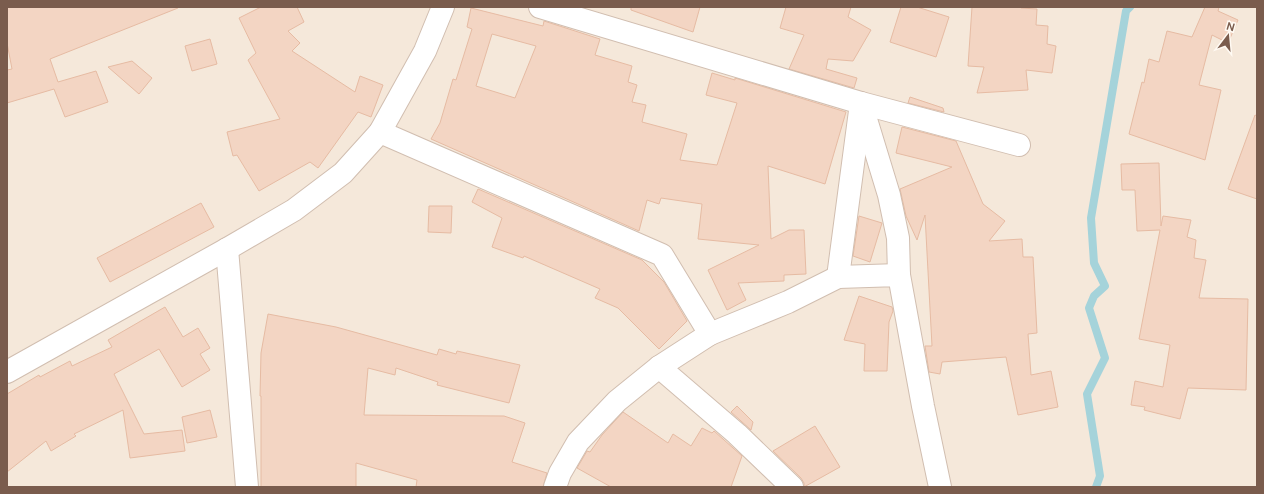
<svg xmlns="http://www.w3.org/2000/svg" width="1264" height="494" viewBox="0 0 1264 494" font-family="'DM Sans',sans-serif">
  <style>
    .residential { fill: #f5e8da }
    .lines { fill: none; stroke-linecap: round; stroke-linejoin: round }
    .stream { stroke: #a5d3da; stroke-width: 8 }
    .building { fill: #f3d5c3; stroke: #e6bba3; fill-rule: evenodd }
    .street-casing { stroke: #d1beb0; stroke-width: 24 }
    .street { stroke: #fff; stroke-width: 22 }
  </style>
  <rect width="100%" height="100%" fill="#fdf6ec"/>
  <!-- residential -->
  <rect class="residential" x="7" y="7" width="1250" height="480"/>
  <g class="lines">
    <!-- stream -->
    <polyline class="stream" points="1096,487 1100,476 1087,394 1105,358 1089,308 1094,296 1105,286 1094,263 1091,218 1126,11 1130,7"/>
  </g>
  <!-- building -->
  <g class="building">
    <polygon points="7,7 178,7 178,8 50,59 58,82 96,71 108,102 65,117 54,89 7,103 7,70 12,69 7,43"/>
    <polygon points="261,7 297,7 304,22 288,31 300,43 292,51 355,92 360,76 383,85 371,117 358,112 318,168 310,162 259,191 237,155 233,156 227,132 280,119 248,60 256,53 239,18"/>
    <polygon points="631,7 700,7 693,32 631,10"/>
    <polygon points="786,7 851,7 848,17 871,30 853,61 828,59 826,69 857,78 854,88 789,69 804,35 780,28"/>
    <polygon points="901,7 917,7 949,17 936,57 890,42"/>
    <polygon points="972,7 1021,7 1021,8 1037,9 1036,25 1048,26 1047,44 1056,46 1052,73 1026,70 1028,90 977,93 984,67 968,66"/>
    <polygon points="1205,7 1219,7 1218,11 1238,20 1228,43 1212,35 1199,85 1221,90 1205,160 1129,134 1142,82 1144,83 1149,59 1159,62 1167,31 1192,37"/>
    <path d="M 471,8 L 543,26 L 544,21 L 600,39 L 595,55 L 632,66 L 628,82 L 637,85 L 632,102 L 646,105 L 642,122 L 687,134 L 680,160 L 717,165 L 737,103 L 706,95 L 712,73 L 735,80 L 735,78 L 846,112 L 825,184 L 768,166 L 771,239 L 789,230 L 804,230 L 806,274 L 784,275 L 784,281 L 738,283 L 746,300 L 727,310 L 708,270 L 759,245 L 698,239 L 702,204 L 661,198 L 659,204 L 647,200 L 639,231 L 431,139 L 440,123 L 453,79 L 456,80 L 472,29 L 467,27 ZM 492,34 L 536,46 L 515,98 L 476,86 Z"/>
    <polygon points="210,39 217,64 192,71 185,46"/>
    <polygon points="132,61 152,78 139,94 108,67"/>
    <polygon points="910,97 943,108 944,112 908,103"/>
    <polygon points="1255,115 1257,116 1257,199 1228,189"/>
    <polygon points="902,127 956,141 983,204 1005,221 989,241 1022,239 1023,257 1033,257 1037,333 1028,334 1031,375 1051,371 1058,407 1018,415 1006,357 942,362 940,374 929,372 925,346 932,346 925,215 917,240 906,216 900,189 952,167 896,153"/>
    <polygon points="1159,163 1161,226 1163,216 1191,220 1187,237 1196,240 1194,258 1206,260 1199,298 1248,299 1246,390 1188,388 1180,419 1144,410 1145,407 1131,405 1135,381 1163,387 1170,345 1139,339 1160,230 1137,231 1135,190 1122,190 1121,164"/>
    <polygon points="478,189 642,260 664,282 687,321 659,349 618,308 595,298 600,289 524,256 523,258 492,247 502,218 472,202"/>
    <polygon points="201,203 214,227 110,282 97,258"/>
    <polygon points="429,206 452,206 451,233 428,232"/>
    <polygon points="859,216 882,223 870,262 853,256"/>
    <polygon points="859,296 892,307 893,311 889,322 887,371 864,371 865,344 844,340"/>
    <polygon points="165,307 183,337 198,328 210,348 200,354 210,370 182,387 159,349 114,374 144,434 182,430 185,451 130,458 123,410 74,434 76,436 51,451 46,441 7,472 7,394 39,375 40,377 70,361 72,366 112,347 108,340"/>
    <polygon points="268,314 336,327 437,355 439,349 456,354 457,351 520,365 509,403 437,385 438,382 396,368 395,375 368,368 364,415 504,416 525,423 512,462 547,473 543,487 416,487 417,480 356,463 356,487 261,487 261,396 260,396 261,353"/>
    <polygon points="737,406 753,422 751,430 731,412"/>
    <polygon points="210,410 217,437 187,443 182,417"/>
    <polygon points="623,412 668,443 673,434 691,446 702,428 712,433 714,431 742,456 731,487 611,487 577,468 587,451 590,452 602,435"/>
    <polygon points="815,426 840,467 804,487 804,483 801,478 773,451"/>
  </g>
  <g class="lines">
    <defs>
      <g id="street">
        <polyline points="540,7 861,103 1019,145"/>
        <polyline points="861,103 889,195 898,238 899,275"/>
        <polyline points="380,132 662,255 710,334"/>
        <polyline points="227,249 247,487"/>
        <polyline points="838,277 860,111"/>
        <polyline points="659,367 737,434 792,487"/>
        <polyline points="7,372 227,249 294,210 343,173 380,132 425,51 443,7"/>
        <polyline points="555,487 560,473 578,442 617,401 659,367 710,334 788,302 838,277 899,275 923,406 940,487"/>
      </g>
    </defs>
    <!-- street casing -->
    <use href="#street" class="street-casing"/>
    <!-- street -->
    <use href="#street" class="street"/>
  </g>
  <!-- border -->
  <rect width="1264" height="494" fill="none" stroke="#7a5c4d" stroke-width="16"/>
  <!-- north arrow -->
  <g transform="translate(1228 36) rotate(16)" stroke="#fffaf3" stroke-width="3" paint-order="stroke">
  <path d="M0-3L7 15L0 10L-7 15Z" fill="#7a5c4d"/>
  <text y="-6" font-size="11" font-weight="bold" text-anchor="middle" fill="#7a5c4d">N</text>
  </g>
</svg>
